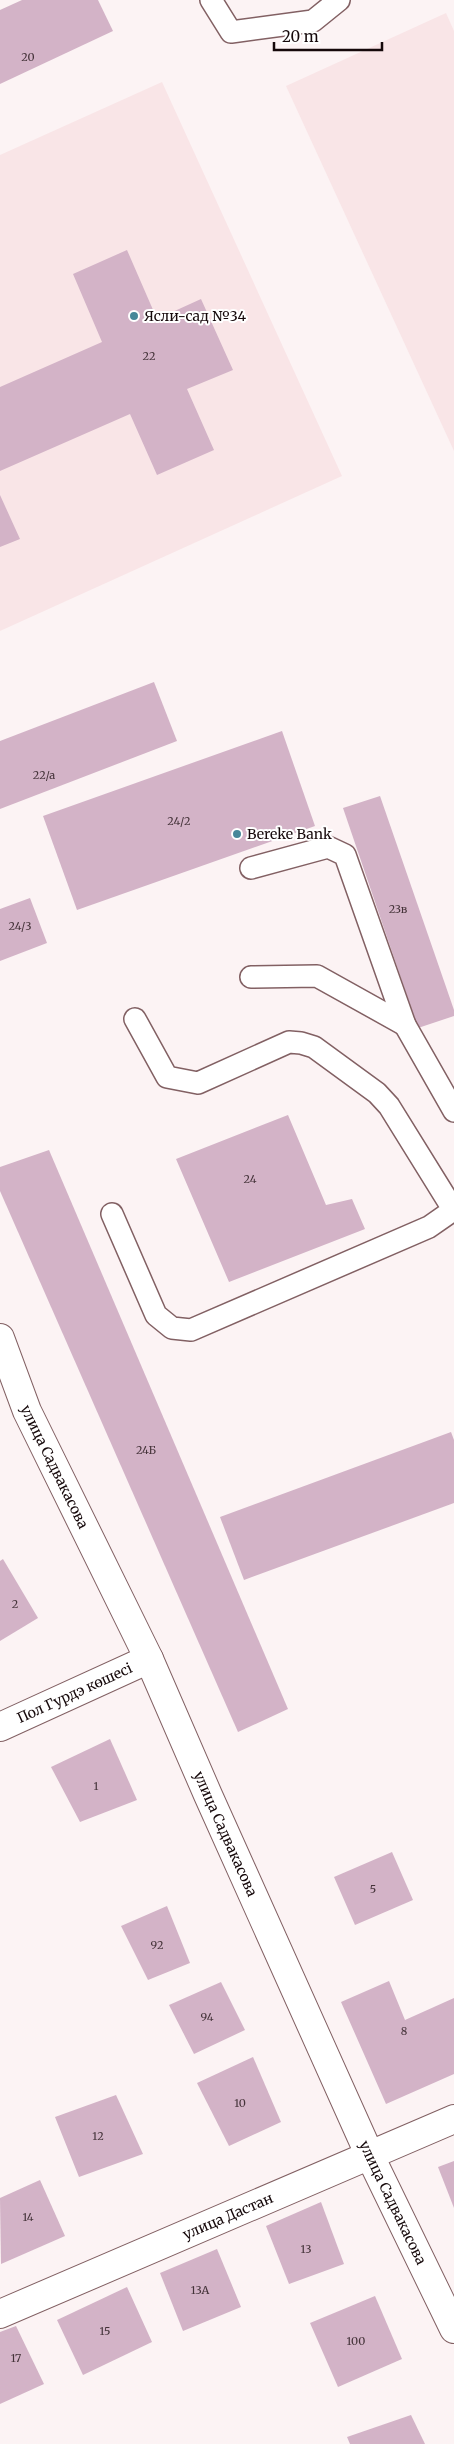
<svg xmlns="http://www.w3.org/2000/svg" width="454" height="2444" viewBox="0 0 454 2444" font-family="Merriweather,serif">
  <style>
    .built { fill: #f9e5e7 }
    .building { fill: #d3b3c7 }
    .lines { fill: none; stroke-linecap: round; stroke-linejoin: round }
    .service-casing { stroke: #826063; stroke-width: 24 }
    .minor-casing { stroke: #826063; stroke-width: 30 }
    .tertiary-casing { stroke: #826063; stroke-width: 30 }
    .service { stroke: #fff; stroke-width: 21 }
    .minor { stroke: #fff; stroke-width: 28 }
    .tertiary { stroke: #fff; stroke-width: 28 }
    .poi-dot { fill: #468799; stroke: #fff; stroke-width: 2 }
    .labels { text-anchor: middle; dominant-baseline: central; stroke-width: 4; stroke-linejoin: round; paint-order: stroke }
    .number-label { font-size: 11px; fill: #443339 }
    .poi-label { font-size: 14px; fill: #15080a; stroke: #fff; text-anchor: start }
    .street-label { font-size: 14px; fill: #15080a; stroke: #fff }
  </style>
  <rect width="100%" height="100%" fill="#fcf3f4"/>
  <!-- built -->
  <g class="built">
    <polygon points="446,13 454,31 454,451 286,86"/>
    <polygon points="162,82 342,476 0,631 0,155"/>
  </g>
  <!-- building -->
  <g class="building">
    <polygon points="22,0 98,0 113,31 0,84 0,10"/>
    <polygon points="127,250 157,319 201,299 233,370 187,389 214,450 157,475 130,414 0,471 0,387 102,342 73,274"/>
    <polygon points="0,495 20,539 0,547"/>
    <polygon points="154,682 177,741 0,809 0,741"/>
    <polygon points="282,731 315,826 77,910 43,816"/>
    <polygon points="380,796 454,1010 454,1016 418,1028 343,808"/>
    <polygon points="30,898 47,943 0,961 0,909"/>
    <polygon points="288,1115 326,1205 352,1199 365,1229 229,1282 176,1159"/>
    <polygon points="49,1150 288,1709 238,1732 0,1191 0,1167"/>
    <polygon points="451,1432 454,1440 454,1503 244,1580 220,1517"/>
    <polygon points="3,1559 38,1618 0,1641 0,1561"/>
    <polygon points="110,1739 137,1800 80,1822 51,1767"/>
    <polygon points="392,1852 413,1900 355,1925 334,1877"/>
    <polygon points="167,1906 190,1963 148,1980 121,1926"/>
    <polygon points="389,1981 405,2020 454,1998 454,2074 386,2104 341,2002"/>
    <polygon points="221,1982 245,2030 194,2054 169,2005"/>
    <polygon points="253,2057 281,2122 229,2146 197,2083"/>
    <polygon points="116,2095 143,2154 79,2177 55,2117"/>
    <polygon points="454,2161 454,2208 438,2167"/>
    <polygon points="40,2180 65,2236 1,2264 0,2198"/>
    <polygon points="321,2202 344,2264 289,2284 266,2226"/>
    <polygon points="217,2249 241,2307 183,2331 160,2273"/>
    <polygon points="127,2287 152,2342 83,2375 57,2320"/>
    <polygon points="375,2296 402,2359 338,2387 310,2323"/>
    <polygon points="16,2326 44,2384 0,2404 0,2332"/>
    <polygon points="411,2415 425,2444 350,2444 347,2437"/>
  </g>
  <g class="lines">
    <defs>
      <g id="service">
        <polyline points="211,0 231,32 313,21 339,0"/>
        <polyline points="251,868 328,847 345,855 405,1025 454,1111"/>
        <polyline points="251,977 317,976 405,1025"/>
        <polyline points="112,1214 156,1315 172,1328 191,1330 429,1227 449,1213 451,1206 389,1106 377,1093 314,1047 301,1043 289,1042 198,1083 167,1077 135,1019"/>
      </g>
      <g id="minor">
        <path id="s1" d="M 0,1727 L 149,1659"/>
        <path id="s2" d="M 0,2314 L 454,2119"/>
      </g>
      <g id="tertiary">
        <path id="s3" d="M 0,1338 L 27,1411 L 149,1659 L 208,1795 L 370,2156 L 454,2329"/>
      </g>
    </defs>
    <!-- service casing -->
    <use href="#service" class="service-casing"/>
    <!-- minor casing -->
    <use href="#minor" class="minor-casing"/>
    <!-- tertiary casing -->
    <use href="#tertiary" class="tertiary-casing"/>
    <!-- service -->
    <use href="#service" class="service"/>
    <!-- minor -->
    <use href="#minor" class="minor"/>
    <!-- tertiary -->
    <use href="#tertiary" class="tertiary"/>
  </g>
  <!-- markers -->
  <g class="poi-dot">
    <circle cx="134" cy="316" r="5"/>
    <circle cx="237" cy="834" r="5"/>
  </g>
  <g class="labels">
    <!-- number labels -->
    <g class="number-label">
      <text x="28" y="57">20</text>
      <text x="149" y="356">22</text>
      <text x="44" y="775">22/а</text>
      <text x="179" y="821">24/2</text>
      <text x="398" y="909">23в</text>
      <text x="20" y="926">24/3</text>
      <text x="250" y="1179">24</text>
      <text x="146" y="1450">24Б</text>
      <text x="15" y="1604">2</text>
      <text x="96" y="1786">1</text>
      <text x="373" y="1889">5</text>
      <text x="157" y="1945">92</text>
      <text x="207" y="2017">94</text>
      <text x="404" y="2031">8</text>
      <text x="240" y="2103">10</text>
      <text x="98" y="2136">12</text>
      <text x="28" y="2217">14</text>
      <text x="306" y="2249">13</text>
      <text x="200" y="2290">13А</text>
      <text x="105" y="2331">15</text>
      <text x="356" y="2341">100</text>
      <text x="16" y="2358">17</text>
    </g>
    <!-- poi labels -->
    <g class="poi-label">
      <text x="144" y="316">Ясли-сад №34</text>
      <text x="247" y="834">Bereke Bank</text>
    </g>
    <!-- street labels -->
    <g class="street-label">
      <text stroke="none"><textPath href="#s3" startOffset="140">улица Садвакасова</textPath></text>
      <text stroke="none"><textPath href="#s1" startOffset="82">Пол Гурдэ көшесі</textPath></text>
      <text stroke="none"><textPath href="#s3" startOffset="545">улица Садвакасова</textPath></text>
      <text stroke="none"><textPath href="#s3" startOffset="950">улица Садвакасова</textPath></text>
      <text stroke="none"><textPath href="#s2" startOffset="248">улица Дастан</textPath></text>
    </g>
  </g>
  <!-- scale -->
  <path d="M274 42v8h108v-8" fill="none" stroke="#15080a" stroke-width="2.5"/>
  <text x="282" y="42" font-size="15" fill="#15080a" stroke="#ffffff" stroke-width="4" paint-order="stroke">20 m</text>
</svg>
